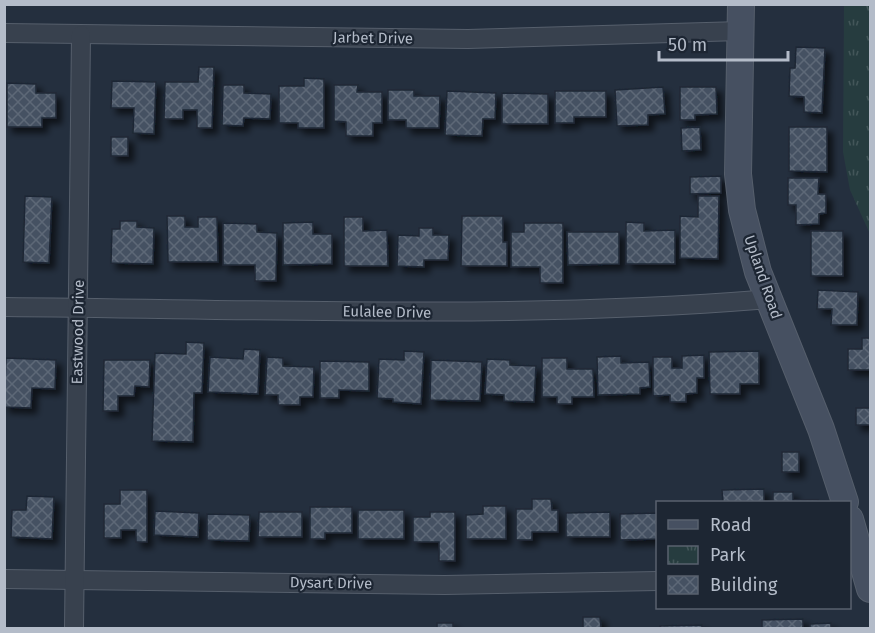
<svg xmlns="http://www.w3.org/2000/svg" width="875" height="633" viewBox="0 0 875 633" font-family="'Fira Sans',sans-serif">
  <style>
    .park { fill: url(#park-tufts) }
    .building { fill: url(#building-cross-hatch); stroke: #1f2835; stroke-width: 1.5; filter: url(#shadow) }
    .lines { fill: none; stroke-linecap: round; stroke-linejoin: round }
    .street-casing { stroke: #565f6c; stroke-width: 20 }
    .secondary-casing { stroke: #565f6c; stroke-width: 28 }
    .street { stroke: #38414e; stroke-width: 18 }
    .secondary { stroke: #465061; stroke-width: 26 }
    .labels { text-anchor: middle; dominant-baseline: central; stroke-width: 4.5; stroke-linejoin: round; paint-order: stroke }
    .street-label { font-size: 15px; fill: #b4bcc9; stroke: #1d2633 }
  </style>
  <defs>
    <pattern id="park-tufts" width="24" height="20" patternUnits="userSpaceOnUse" patternTransform="scale(1.5)"><rect width="24" height="20" fill="#263c3f"/><path d="M3 7l-1-3M5 7V3M7 7l1-3M15 17l-1-3M17 17v-4M19 17l1-3" fill="none" stroke="#435659"/></pattern>
    <pattern id="building-cross-hatch" width="8" height="8" patternUnits="userSpaceOnUse" patternTransform="scale(1.5)"><rect width="8" height="8" fill="#455162"/><path d="M0 0l8 8M0 8l8-8" fill="none" stroke="#5d6877"/></pattern>
    <filter id="shadow"><feDropShadow dx="5.5" dy="5.5" stdDeviation="3" flood-color="#0009"/></filter>
  </defs>
  <rect width="100%" height="100%" fill="#242f3e"/>
  <!-- park -->
  <polygon class="park" points="870,5 870,234 850,190 843,152 844,6"/>
  <!-- building -->
  <g class="building">
    <polygon points="796,47 825,48 822,113 804,112 804,97 789,96 790,68 795,68"/>
    <polygon points="199,67 214,67 212,128 197,128 197,110 183,110 183,119 164,119 165,82 198,82"/>
    <polygon points="304,78 324,79 324,128 298,128 298,123 279,123 279,86 304,86"/>
    <polygon points="112,81 156,82 154,134 133,133 134,108 111,108"/>
    <polygon points="7,83 36,84 36,93 56,93 56,118 42,118 42,127 7,127"/>
    <polygon points="223,85 244,85 244,93 271,94 270,119 244,118 243,126 222,125"/>
    <polygon points="334,85 358,85 357,92 382,92 382,123 373,123 373,136 346,136 346,122 334,121"/>
    <polygon points="663,87 665,114 648,115 648,125 617,126 615,90"/>
    <polygon points="680,87 716,87 717,114 695,115 695,120 680,120"/>
    <polygon points="388,90 414,90 414,96 440,96 439,128 406,128 406,120 388,120"/>
    <polygon points="447,91 496,93 495,119 483,119 482,136 445,135"/>
    <polygon points="555,91 606,91 606,117 574,117 574,123 555,123"/>
    <polygon points="502,93 548,94 548,124 502,124"/>
    <polygon points="700,127 701,150 682,151 681,128"/>
    <polygon points="789,127 827,127 827,172 789,171"/>
    <rect x="111" y="137" width="17" height="19"/>
    <polygon points="721,176 721,193 690,194 690,177"/>
    <polygon points="788,178 819,178 818,194 826,194 826,213 819,214 819,224 796,225 796,205 788,205"/>
    <polygon points="25,196 52,197 49,263 23,262"/>
    <polygon points="698,196 719,196 718,259 680,258 680,216 698,217"/>
    <polygon points="167,216 185,216 185,227 198,227 198,217 217,217 218,262 168,262"/>
    <polygon points="462,216 503,216 503,242 507,242 507,266 461,266"/>
    <polygon points="344,217 363,217 363,231 387,230 388,266 344,266"/>
    <polygon points="120,221 137,221 137,227 154,228 153,264 111,263 112,229 120,229"/>
    <polygon points="313,222 313,234 332,234 332,264 283,265 283,223"/>
    <polygon points="626,222 644,223 644,231 675,230 675,264 626,264"/>
    <polygon points="223,223 257,224 257,232 277,233 276,281 255,281 255,265 223,265"/>
    <polygon points="524,223 563,223 563,283 540,283 540,267 511,267 511,232 524,232"/>
    <polygon points="419,228 433,228 433,235 449,235 448,260 424,260 424,267 397,266 398,235 419,236"/>
    <rect x="811" y="231" width="32" height="45"/>
    <polygon points="567,232 619,232 619,264 568,265"/>
    <polygon points="818,290 858,292 857,325 831,325 832,309 817,309"/>
    <polygon points="862,338 870,338 870,370 848,370 848,349 862,349"/>
    <polygon points="186,342 204,343 202,393 194,393 193,442 152,441 155,353 186,354"/>
    <polygon points="244,349 260,350 258,394 208,392 210,357 243,359"/>
    <polygon points="404,351 424,352 421,404 393,402 393,399 377,398 379,359 404,360"/>
    <polygon points="759,351 759,384 740,384 740,394 710,394 709,352"/>
    <polygon points="704,355 704,378 697,378 697,393 686,394 686,402 670,402 670,395 653,396 653,357 672,357 672,368 682,368 682,356"/>
    <polygon points="621,356 621,363 649,362 650,387 640,388 640,394 598,395 597,357"/>
    <polygon points="267,357 283,358 283,366 314,367 313,397 300,397 300,405 278,405 278,395 265,395"/>
    <polygon points="6,358 56,360 55,389 32,388 31,408 4,407"/>
    <polygon points="542,358 567,358 567,369 593,369 594,397 572,397 572,404 557,404 557,397 542,397"/>
    <polygon points="487,359 510,360 510,365 536,366 534,402 504,401 504,395 485,394"/>
    <polygon points="104,360 150,360 149,387 135,386 134,396 118,396 118,411 103,411"/>
    <polygon points="431,360 482,362 480,401 430,400"/>
    <polygon points="320,361 369,362 369,391 339,390 339,398 320,398"/>
    <polygon points="870,381 870,425 856,425 856,408 870,408"/>
    <rect x="782" y="452" width="17" height="20"/>
    <polygon points="764,489 764,502 723,502 722,490"/>
    <polygon points="120,490 147,490 147,542 136,542 136,530 121,530 121,538 104,538 104,504 120,504"/>
    <polygon points="773,492 793,492 793,500 818,500 818,502 773,502"/>
    <polygon points="27,496 54,497 52,539 11,537 12,510 26,510"/>
    <polygon points="532,499 551,499 552,510 558,510 558,532 532,532 532,540 516,540 516,509 532,509"/>
    <polygon points="483,506 506,506 506,539 466,539 466,515 483,514"/>
    <polygon points="310,507 352,507 352,533 325,533 325,539 310,539"/>
    <rect x="358" y="510" width="46" height="29"/>
    <polygon points="155,511 199,513 198,537 154,535"/>
    <polygon points="259,512 302,512 302,537 258,537"/>
    <polygon points="430,512 455,512 455,561 439,561 439,542 413,542 413,517 430,517"/>
    <polygon points="610,512 610,537 566,537 566,513"/>
    <polygon points="658,513 658,539 620,540 620,514"/>
    <polygon points="207,514 250,515 249,541 207,540"/>
    <polygon points="583,617 600,617 601,628 583,628"/>
    <polygon points="803,619 803,628 762,628 762,620"/>
    <rect x="437" y="623" width="16" height="5"/>
    <polygon points="831,623 831,628 810,628 810,624"/>
    <polygon points="702,625 702,628 660,628 660,626"/>
  </g>
  <g class="lines">
    <defs>
      <g id="street">
        <polyline points="4,33 468,39 741,31"/>
        <path d="M 4,307 C 260,309 515,320 770,299"/>
        <polyline points="4,579 445,585 658,581"/>
        <polyline points="74,628 81,35"/>
      </g>
      <g id="secondary">
        <polyline points="741,4 738,174 742,210 758,272 821,429 845,502"/>
        <polyline points="850,519 870,589"/>
      </g>
    </defs>
    <!-- street casing -->
    <use href="#street" class="street-casing"/>
    <!-- secondary casing -->
    <use href="#secondary" class="secondary-casing"/>
    <!-- street -->
    <use href="#street" class="street"/>
    <!-- secondary -->
    <use href="#secondary" class="secondary"/>
  </g>
  <g class="labels">
    <!-- street labels -->
    <g class="street-label">
      <text transform="translate(373 38) rotate(1)">Jarbet Drive</text>
      <text transform="translate(763 277) rotate(71)">Upland Road</text>
      <text transform="translate(387 312) rotate(1)">Eulalee Drive</text>
      <text transform="translate(78 332) rotate(-89)">Eastwood Drive</text>
      <text transform="translate(331 583) rotate(1)">Dysart Drive</text>
    </g>
  </g>
  <!-- border -->
  <rect width="875" height="633" fill="none" stroke="#b4bcc9" stroke-width="12"/>
  <!-- legend -->
  <rect x="656" y="501" width="195" height="108" fill="#1d2633" stroke="#59626f" stroke-width="1.5"/>
  <rect x="668" y="520" width="30" height="9" fill="#465061" stroke="#59626f" stroke-width="1.5"/>
  <text x="710" y="531" font-size="18" fill="#b4bcc9">Road</text>
  <rect x="668" y="546" width="30" height="18" fill="url(#park-tufts)" stroke="#59626f" stroke-width="1.5"/>
  <text x="710" y="561" font-size="18" fill="#b4bcc9">Park</text>
  <rect x="668" y="576" width="30" height="18" fill="url(#building-cross-hatch)" stroke="#59626f" stroke-width="1.5"/>
  <text x="710" y="591" font-size="18" fill="#b4bcc9">Building</text>
  <!-- scale -->
  <path d="M659 51v9h129v-9" fill="none" stroke="#b4bcc9" stroke-width="3"/>
  <text x="668" y="51" font-size="18" fill="#b4bcc9" stroke="#1d2633" stroke-width="4.5" paint-order="stroke">50 m</text>
</svg>
